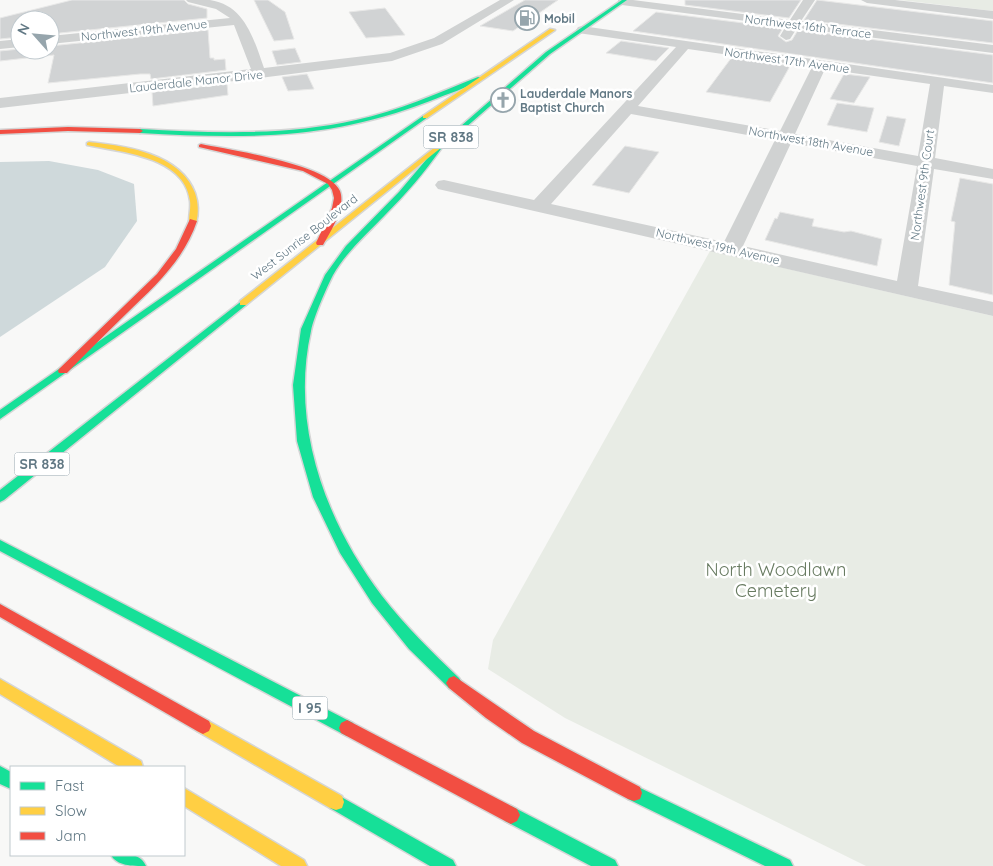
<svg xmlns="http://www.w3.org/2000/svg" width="993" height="866" viewBox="0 0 993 866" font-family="Quicksand,sans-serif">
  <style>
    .green { fill: #e8ece5 }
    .water { fill: #cfd9db }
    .building { fill: #d1d3d4; stroke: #e8e8e7 }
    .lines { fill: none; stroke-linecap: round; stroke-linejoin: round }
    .fast-casing { stroke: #d5d6d6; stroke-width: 3 }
    .slow-casing { stroke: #d5d6d6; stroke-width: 3 }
    .jam-casing { stroke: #d5d6d6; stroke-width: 3 }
    .street { fill: #d0d2d2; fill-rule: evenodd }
    .fast { fill: #16e098; fill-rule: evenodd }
    .slow { fill: #ffcf43; fill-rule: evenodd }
    .jam { fill: #f24e42; fill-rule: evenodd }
    .labels { text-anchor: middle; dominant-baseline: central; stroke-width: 5; stroke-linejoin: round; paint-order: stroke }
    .far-poi-label { font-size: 12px; font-weight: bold; fill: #617884; stroke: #fff; text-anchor: start }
    .far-street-label { font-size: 12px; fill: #617884; stroke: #fff }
    .shield { fill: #fff; stroke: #90a0a9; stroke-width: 1 }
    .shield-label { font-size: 14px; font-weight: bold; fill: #617884 }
    .near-park-label { font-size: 18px; fill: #687b61; stroke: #fff }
  </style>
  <rect width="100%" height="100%" fill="#f8f8f7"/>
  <!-- green -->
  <g class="green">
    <polygon points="900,0 993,0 993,11"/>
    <polygon points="710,251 993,316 993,866 866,866 565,718 488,669 493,640"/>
  </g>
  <!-- water -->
  <polygon class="water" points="49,161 98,170 134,184 137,221 105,267 0,337 0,162"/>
  <!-- building -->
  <g class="building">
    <polygon points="72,0 184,0 188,4 207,9 207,18 50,34 50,20 20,20 20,37 0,39 0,18"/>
    <polygon points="254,0 268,0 285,12 294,39 274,41"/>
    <polygon points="525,0 558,0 513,31 480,26"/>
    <polygon points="685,0 801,0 789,18 685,5"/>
    <polygon points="817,0 993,21 993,43 804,20"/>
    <polygon points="385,8 405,35 366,38 349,12"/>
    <polygon points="656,12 783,28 778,36 786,42 792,40 798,30 993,55 993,83 633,31"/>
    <polygon points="208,30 210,58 214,58 214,60 225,59 226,70 151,79 150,74 140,74 48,83 54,55 0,61 0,51 20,49 50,50 50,46"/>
    <polygon points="621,41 669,48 656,61 606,53"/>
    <polygon points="295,48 301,62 277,65 272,51"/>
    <polygon points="732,57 790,66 770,102 706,92"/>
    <polygon points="307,74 314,89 288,91 282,77"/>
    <polygon points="844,74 870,77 854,103 830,99"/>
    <polygon points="227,84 228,95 153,106 152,92"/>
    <polygon points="837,103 874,108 867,132 827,125"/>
    <polygon points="887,116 906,119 899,146 879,142"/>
    <polygon points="625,146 659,152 629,193 592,185"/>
    <polygon points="960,178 993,184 993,295 949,285 955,222 951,221"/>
    <polygon points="780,212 814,219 812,226 844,232 851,231 882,239 877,266 765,240 775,218 777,219"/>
  </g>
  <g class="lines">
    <defs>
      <g id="fast">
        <polygon points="622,0 627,0 550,54 457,135 453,135 453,133 546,52"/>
        <path d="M 478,77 L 483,78 C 468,88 447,94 430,101 C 330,140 246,139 140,133 L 137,131 L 140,129 C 212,133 285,136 356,120 C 398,111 438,93 478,77 Z"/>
        <polygon points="423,116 428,117 0,419 0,410"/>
        <path d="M 436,148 L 441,149 C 424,173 406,194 385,215 C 367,234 346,252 333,275 C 326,289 314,316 311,331 C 290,424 325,521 382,596 C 405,626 432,652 459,678 L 462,683 L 459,688 L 454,690 L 449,688 L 409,649 L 372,603 L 340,553 L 313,497 L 297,441 L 293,385 L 301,329 L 325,275 L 346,246 L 399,192 Z"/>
        <polygon points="243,300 246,301 246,305 4,500 0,502 0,490"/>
        <polygon points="0,540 353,723 355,728 353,733 347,736 341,733 0,551"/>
        <polygon points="0,766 11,772 11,789 0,784"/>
        <polygon points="634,785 790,860 793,866 765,866 628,799 626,793 628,787"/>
        <polygon points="336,794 453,860 456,866 430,866 330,808 328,802 330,796"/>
        <polygon points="511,806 615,860 618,866 591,866 505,821 502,815 505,809"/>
        <path d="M 111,855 C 124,854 140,852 146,866 C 132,866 117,866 111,855 Z"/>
      </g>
      <g id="slow">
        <polygon points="550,29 555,30 427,118 423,118 423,116"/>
        <polygon points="453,133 458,134 246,305 240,305 240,301"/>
        <path d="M 89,142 C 125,146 180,153 195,193 C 198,202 199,213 196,223 L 189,221 C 189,215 191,207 190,201 C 185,156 120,152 87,145 L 87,143 Z"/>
        <polygon points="0,679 141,761 143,767 120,767 0,694"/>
        <polygon points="203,718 342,796 344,802 342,808 336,810 330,808 197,731 195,726 197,721"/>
        <polygon points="184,788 304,860 307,866 281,866 184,806"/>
      </g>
      <g id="jam">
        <polygon points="68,127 140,129 143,131 140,133 68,131 0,134 0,130"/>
        <path d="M 201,144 C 230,150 329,164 340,191 C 346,207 331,231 323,245 L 317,245 L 316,243 L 332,208 L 334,198 L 332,190 L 328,184 L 303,171 L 199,147 L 199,145 Z"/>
        <path d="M 190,219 L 197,221 C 184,260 155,286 126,314 C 106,334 86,353 67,373 L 59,373 L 58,371 L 59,369 L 157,274 L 176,249 Z"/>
        <polygon points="0,604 209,721 211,726 209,731 203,734 197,731 0,617"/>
        <polygon points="454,676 534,731 640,787 642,793 640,799 634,801 628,799 522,743 486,718 449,688 446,683 449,678"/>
        <polygon points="347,720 517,809 520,815 517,821 511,824 505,821 341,733 339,728 341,723"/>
      </g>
    </defs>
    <!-- fast casing -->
    <use href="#fast" class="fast-casing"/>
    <!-- slow casing -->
    <use href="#slow" class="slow-casing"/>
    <!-- jam casing -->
    <use href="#jam" class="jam-casing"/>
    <!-- street -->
    <g class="street">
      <path d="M 186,0 C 194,0 203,0 210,0 C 245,5 254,40 264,68 L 390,53 L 434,38 L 500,0 L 514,0 L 442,44 L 392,61 L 260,78 L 0,108 L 0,98 L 251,69 L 234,25 L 50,44 L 50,36 L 230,18 L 216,9 L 188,2 Z"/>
      <polygon points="618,0 633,0 790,20 803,0 815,0 801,21 993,45 993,53 797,28 790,39 786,40 780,36 786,26 622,5 618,4"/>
      <polygon points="861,0 895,0 993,11 993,19 867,3"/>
      <path d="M 582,26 L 993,85 L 993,93 L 944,86 L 935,158 L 993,169 L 993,179 L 934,169 L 918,286 L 993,302 L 993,316 L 438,189 L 435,185 L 438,181 L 444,180 L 534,200 L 676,47 L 578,33 L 576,30 L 578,27 ZM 688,49 L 812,67 L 780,131 L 638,106 ZM 825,69 L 930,84 L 918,156 L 795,134 ZM 631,114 L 775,140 L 724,242 L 551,204 ZM 791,143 L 917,166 L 897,281 L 743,246 Z"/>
      <polygon points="20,39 20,47 0,49 0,41"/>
    </g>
    <!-- fast -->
    <use href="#fast" class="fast"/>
    <!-- slow -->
    <use href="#slow" class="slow"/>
    <!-- jam -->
    <use href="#jam" class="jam"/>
  </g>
  <!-- icons -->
  <defs>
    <symbol id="fuel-ring" viewBox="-11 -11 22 22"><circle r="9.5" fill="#fff" stroke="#96a5ac" stroke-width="1.5"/><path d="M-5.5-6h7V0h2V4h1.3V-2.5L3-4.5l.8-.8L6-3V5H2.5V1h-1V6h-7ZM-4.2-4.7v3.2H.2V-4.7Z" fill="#96a5ac"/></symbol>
    <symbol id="church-ring" viewBox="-11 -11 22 22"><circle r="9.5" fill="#fff" stroke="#96a5ac" stroke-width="1.5"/><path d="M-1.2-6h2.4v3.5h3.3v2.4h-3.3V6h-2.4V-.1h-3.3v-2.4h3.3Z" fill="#96a5ac"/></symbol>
  </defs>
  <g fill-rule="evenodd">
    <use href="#fuel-ring" x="513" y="4" width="28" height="28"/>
    <use href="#church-ring" x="489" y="86" width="28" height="28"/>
  </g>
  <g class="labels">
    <!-- far-poi labels -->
    <g class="far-poi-label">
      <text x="544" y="18">Mobil</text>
      <text x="520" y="93">Lauderdale Manors<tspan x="520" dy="14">Baptist Church</tspan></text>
    </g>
    <!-- far-street labels -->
    <g class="far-street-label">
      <text transform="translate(808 26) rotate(7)">Northwest 16th Terrace</text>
      <text transform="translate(144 30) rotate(-6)">Northwest 19th Avenue</text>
      <text transform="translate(787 60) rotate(8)">Northwest 17th Avenue</text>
      <text transform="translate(196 81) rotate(-6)">Lauderdale Manor Drive</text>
      <text transform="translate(811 141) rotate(10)">Northwest 18th Avenue</text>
      <text transform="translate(922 185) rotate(-82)">Northwest 9th Court</text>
      <text transform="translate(304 237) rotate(-38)">West Sunrise Boulevard</text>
      <text transform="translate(718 246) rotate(13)">Northwest 19th Avenue</text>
    </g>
    <!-- shield labels -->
    <g class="shield">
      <rect x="423.5" y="125.5" width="55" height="23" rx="4"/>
      <rect x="14.5" y="452.5" width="55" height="23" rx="4"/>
      <rect x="292.5" y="696.5" width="35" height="23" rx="4"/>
    </g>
    <g class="shield-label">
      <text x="451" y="137">SR 838</text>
      <text x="42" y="464">SR 838</text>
      <text x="310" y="708">I 95</text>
    </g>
    <!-- near-park labels -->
    <g class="near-park-label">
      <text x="776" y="569">North Woodlawn<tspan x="776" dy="21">Cemetery</tspan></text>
    </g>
  </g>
  <!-- legend -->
  <rect x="10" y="766" width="175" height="90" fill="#ffffff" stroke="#c0c9ce"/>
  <rect x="20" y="782" width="25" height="8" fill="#16e098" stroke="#c0c9ce"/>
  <text x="55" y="791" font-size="15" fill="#617884">Fast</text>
  <rect x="20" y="807" width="25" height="8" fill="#ffcf43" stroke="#c0c9ce"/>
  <text x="55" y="816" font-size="15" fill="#617884">Slow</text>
  <rect x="20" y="832" width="25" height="8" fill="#f24e42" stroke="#c0c9ce"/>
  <text x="55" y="841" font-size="15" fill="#617884">Jam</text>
  <!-- north arrow -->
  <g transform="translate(35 35) rotate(297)"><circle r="24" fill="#ffffff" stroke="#c0c9ce"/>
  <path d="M0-4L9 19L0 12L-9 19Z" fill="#96a5ac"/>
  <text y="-8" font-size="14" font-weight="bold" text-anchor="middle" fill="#617884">N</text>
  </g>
</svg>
